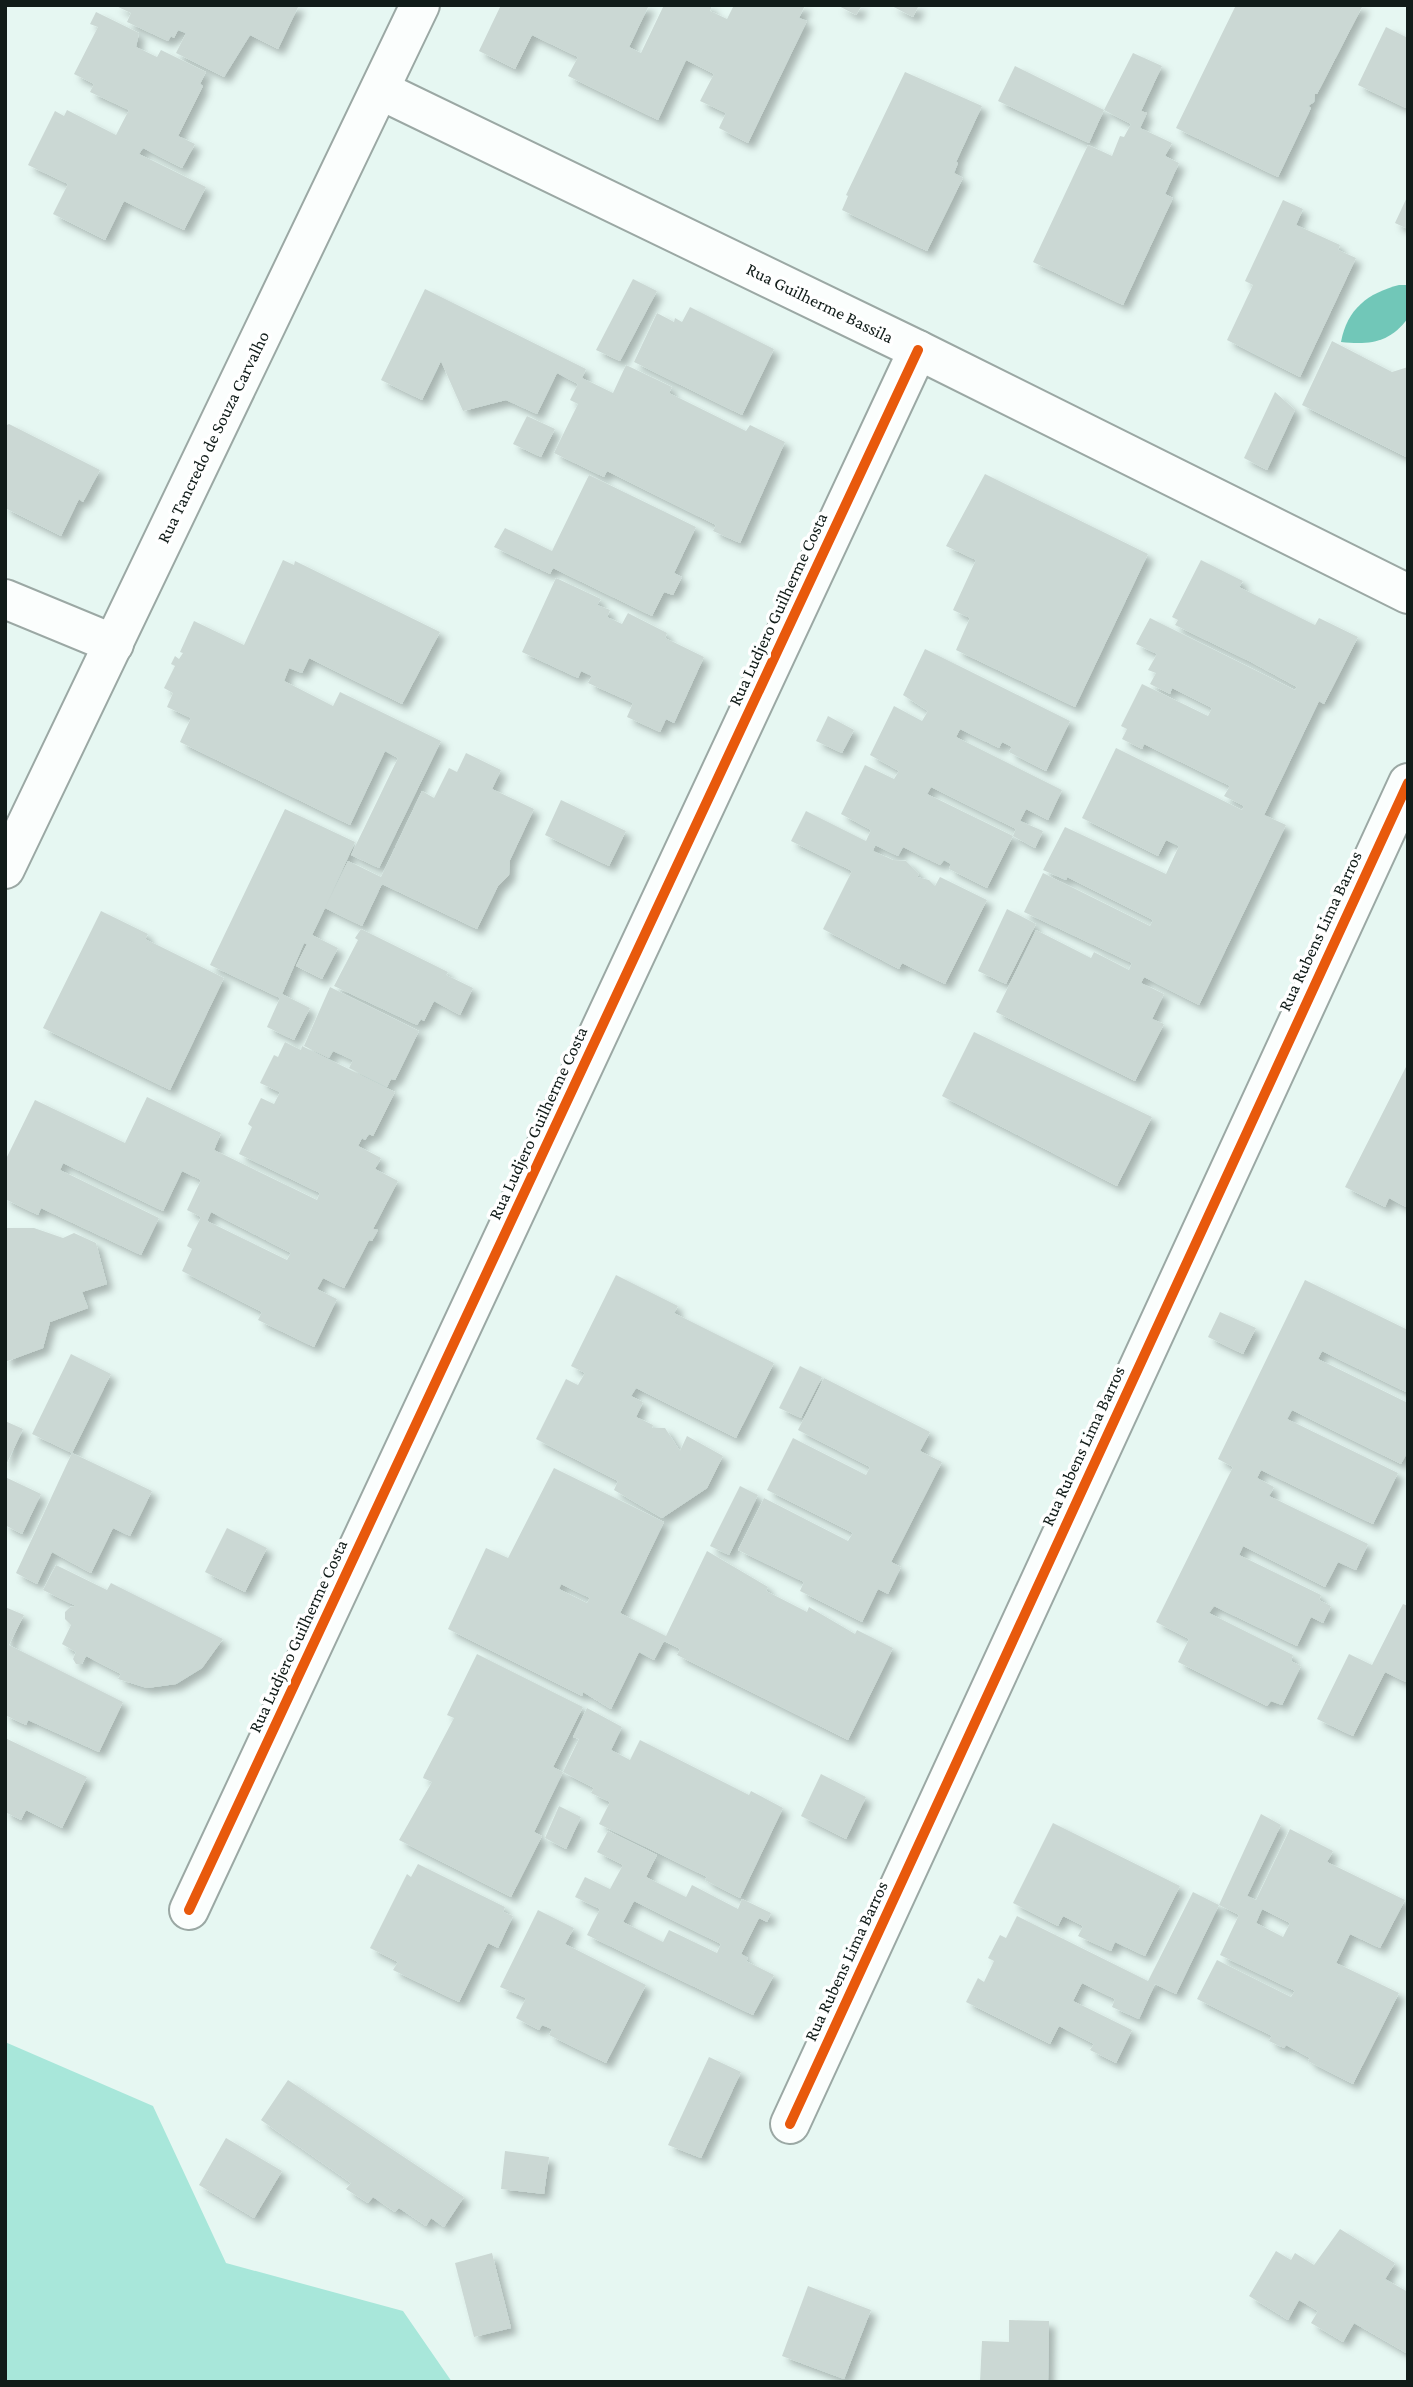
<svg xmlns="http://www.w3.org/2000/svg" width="1413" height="2387" viewBox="0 0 1413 2387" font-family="'Crimson Pro',serif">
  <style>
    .green { fill: #a8e7da }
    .water { fill: #71c7b8 }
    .building { fill: #cbd8d4; fill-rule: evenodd; filter: url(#shadow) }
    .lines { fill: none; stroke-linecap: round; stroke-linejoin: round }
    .minor-casing { stroke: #9ba8a4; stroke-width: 42 }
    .minor { stroke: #fbfefd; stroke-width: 38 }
    .cycleway-casing { stroke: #fff; stroke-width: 15 }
    .cycleway { stroke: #e8590c; stroke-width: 10 }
    .labels { text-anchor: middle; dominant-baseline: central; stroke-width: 7; stroke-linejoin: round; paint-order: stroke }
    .street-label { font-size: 18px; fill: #111c19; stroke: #fff }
  </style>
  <defs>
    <filter id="shadow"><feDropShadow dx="6" dy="6" stdDeviation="3.5" flood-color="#0004"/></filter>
  </defs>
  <rect width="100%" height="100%" fill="#e6f7f2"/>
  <!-- green -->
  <polygon class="green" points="5,2042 153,2106 226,2263 403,2311 452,2382 5,2382"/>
  <!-- water -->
  <path class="water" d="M 1399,285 L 1408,285 L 1408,318 C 1390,343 1369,345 1341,342 C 1347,309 1368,293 1399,285 Z"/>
  <!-- building -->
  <g class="building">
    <polygon points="114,5 299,5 278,49 250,35 224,77 176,53 186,33 178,30 174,38 171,36 168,41 127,22 131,13"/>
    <polygon points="501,5 649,5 629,47 641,53 664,5 712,5 710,11 727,19 734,5 805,5 799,18 807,21 748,143 719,128 726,113 700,101 714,74 686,60 658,120 568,76 578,57 532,35 515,69 479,51"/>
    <polygon points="837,5 862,5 856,15"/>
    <polygon points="890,5 919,5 913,17"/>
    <polygon points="1236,5 1363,5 1317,94 1315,94 1314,102 1308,106 1311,108 1278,177 1176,128"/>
    <polygon points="96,12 139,33 136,47 157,57 161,50 206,72 200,84 203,86 178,136 195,144 182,168 143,148 139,154 206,187 184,230 124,201 105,240 53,214 68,184 28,165 55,111 64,116 67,110 116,135 129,110 90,92 94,84 74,74 98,27 90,24"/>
    <polygon points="1386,27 1408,38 1408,109 1358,85"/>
    <polygon points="1133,53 1162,66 1141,111 1147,113 1140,128 1172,143 1165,156 1179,163 1165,194 1173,198 1123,305 1033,262 1088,145 1112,156 1120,136 1124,137 1131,124 1104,110"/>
    <polygon points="1015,66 1104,110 1089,143 998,101"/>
    <polygon points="905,72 982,106 956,162 958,163 954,173 963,178 927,251 842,210 848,196 846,195"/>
    <polygon points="1408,195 1408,229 1395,223"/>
    <polygon points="1283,200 1303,209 1296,225 1340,245 1338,250 1356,258 1300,377 1227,340 1253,285 1245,281"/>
    <polygon points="633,279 657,291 620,361 596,350"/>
    <polygon points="425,289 586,369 582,378 613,393 626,365 672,387 669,393 746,431 750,425 785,442 740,543 713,531 716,525 607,471 604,477 554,453 578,404 570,400 578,384 557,373 537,414 506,400 463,411 441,361 422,400 381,380"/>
    <polygon points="690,307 774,349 742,415 634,362 657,313 674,322 675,318 682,322"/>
    <polygon points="1332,341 1392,372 1408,367 1408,458 1302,405"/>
    <polygon points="1275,392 1295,410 1267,470 1244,458"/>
    <polygon points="527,416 555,429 541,457 513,444"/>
    <polygon points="9,424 100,470 83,502 79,499 61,536 5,508 5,426"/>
    <polygon points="985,474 1148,554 1075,707 956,650 970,618 953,610 976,560 946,546"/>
    <polygon points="589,475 696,527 674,573 682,577 673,595 664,592 652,616 553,568 550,574 494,547 505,528 552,551"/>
    <polygon points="283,560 294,565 295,561 440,632 402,704 309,658 302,673 289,668 284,681 333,706 340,692 441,741 379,868 351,855 398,758 385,751 350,825 180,742 191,718 167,707 173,693 164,688 175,666 171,664 175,656 179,659 183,653 180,652 194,621 244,645"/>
    <polygon points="1201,560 1243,581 1239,587 1315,625 1319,618 1358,637 1324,704 1319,701 1264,815 1286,825 1199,1005 1144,977 1141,983 1164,994 1152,1019 1164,1024 1135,1081 996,1012 1036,930 1091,958 1094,952 1129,970 1132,963 1024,912 1043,873 1150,926 1153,920 1067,877 1066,880 1043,870 1065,827 1166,874 1179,846 1166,840 1158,856 1082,818 1116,748 1242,810 1244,806 1224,796 1230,786 1144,744 1142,749 1122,739 1127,729 1121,726 1142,684 1208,716 1212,708 1172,688 1170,694 1150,684 1156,673 1148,670 1157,654 1136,644 1150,618 1295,690 1297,687 1251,662 1175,625 1178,620 1172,617"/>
    <polygon points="556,578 601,599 597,605 610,610 607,617 622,624 628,613 667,633 665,638 704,657 674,723 666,719 660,732 627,717 633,703 588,683 592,676 581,671 578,678 522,652"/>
    <path d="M 925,649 L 1070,721 L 1046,771 L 1009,752 L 1012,747 L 1002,742 L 999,748 L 960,729 L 956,737 L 1062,790 L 1048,820 L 1026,809 L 1020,821 L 1043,831 L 1035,848 L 1013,836 L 987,888 L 949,869 L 951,864 L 944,860 L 940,865 L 903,847 L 898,856 L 875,845 L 873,851 L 893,860 L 906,861 L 919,874 L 917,877 L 929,880 L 935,886 L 940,877 L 987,900 L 945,984 L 902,963 L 899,969 L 823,929 L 852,871 L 791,841 L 806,811 L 866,841 L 871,830 L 841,814 L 865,765 L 894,779 L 899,771 L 870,755 L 894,706 L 922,721 L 928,711 L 903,695 ZM 931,787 L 1016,829 L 1013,836 L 927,794 Z"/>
    <polygon points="828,716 854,730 842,753 816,741"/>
    <polygon points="466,753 501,770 492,789 534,809 510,860 509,875 498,886 477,929 382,884 362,926 325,908 312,935 338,948 322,979 296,966 307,944 304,943 282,994 310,1008 294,1040 267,1027 280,998 210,965 285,809 355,842 325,908 348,861 381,877 422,791 434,798 449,768 457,772"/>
    <polygon points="561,800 626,831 609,866 545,835"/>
    <polygon points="1007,909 1036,924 1006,984 978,971"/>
    <polygon points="101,911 148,934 145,939 224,978 170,1090 43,1028"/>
    <polygon points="361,929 448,972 446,975 473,988 460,1015 434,1001 424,1021 421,1019 417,1025 334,986 358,940 355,938"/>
    <polygon points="330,987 419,1031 395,1080 391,1079 387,1087 349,1068 353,1060 333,1051 329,1058 304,1046"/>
    <polygon points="974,1032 1152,1117 1117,1186 942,1096"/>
    <path d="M 285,1042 L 301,1050 L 302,1046 L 395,1092 L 373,1136 L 369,1134 L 365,1140 L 362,1138 L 358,1146 L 381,1158 L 375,1169 L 398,1181 L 373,1229 L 378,1230 L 372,1241 L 369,1240 L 344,1288 L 323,1278 L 317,1289 L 337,1299 L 314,1347 L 258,1320 L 262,1312 L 182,1271 L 192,1249 L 187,1246 L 201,1217 L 187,1210 L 201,1180 L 182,1171 L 163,1211 L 63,1163 L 60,1170 L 159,1218 L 141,1255 L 41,1208 L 38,1215 L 5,1199 L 5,1161 L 35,1100 L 125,1143 L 147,1097 L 221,1133 L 214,1150 L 317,1200 L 320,1193 L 239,1154 L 252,1127 L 248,1124 L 261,1098 L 274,1104 L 280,1092 L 260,1083 L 274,1055 L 278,1057 ZM 211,1212 L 291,1253 L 287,1260 L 207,1221 Z"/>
    <polygon points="1408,1063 1408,1208 1389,1198 1385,1207 1345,1187"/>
    <polygon points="5,1228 34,1228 63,1238 74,1233 96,1243 107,1284 82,1292 88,1308 50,1322 43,1348 5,1362"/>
    <polygon points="616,1275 678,1306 674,1313 774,1363 736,1438 636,1388 631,1396 643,1402 636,1417 653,1425 652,1428 665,1428 680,1451 687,1436 723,1456 707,1488 662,1518 614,1490 618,1481 536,1439 566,1379 578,1385 585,1373 571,1366"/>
    <polygon points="1305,1280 1408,1330 1408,1393 1322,1351 1318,1359 1408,1403 1408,1451 1401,1464 1292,1410 1287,1419 1398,1473 1373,1524 1261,1470 1257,1478 1274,1487 1269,1496 1368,1544 1356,1570 1338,1562 1325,1587 1243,1546 1239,1555 1321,1595 1319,1600 1331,1606 1323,1623 1311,1617 1297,1646 1214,1606 1209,1613 1293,1655 1291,1661 1301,1666 1282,1705 1271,1701 1267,1706 1178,1662 1189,1639 1156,1622 1233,1467 1218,1459"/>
    <polygon points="1220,1312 1256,1328 1243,1354 1208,1337"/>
    <polygon points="71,1354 111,1374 72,1453 32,1434"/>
    <polygon points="800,1366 822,1377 801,1418 779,1408"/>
    <polygon points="824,1378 930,1432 920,1451 942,1462 891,1562 901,1567 888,1594 878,1589 862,1622 800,1591 804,1582 738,1550 764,1498 848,1541 853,1533 767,1490 793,1438 866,1475 870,1467 798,1430"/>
    <polygon points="5,1421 23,1429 5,1467"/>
    <polygon points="72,1453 152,1491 130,1536 113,1528 91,1573 52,1552 37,1584 16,1573"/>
    <path d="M 554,1468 L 664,1522 L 620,1613 L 666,1636 L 707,1551 L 768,1587 L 766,1591 L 807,1612 L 809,1607 L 855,1634 L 857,1630 L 893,1648 L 848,1740 L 677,1655 L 680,1649 L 664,1641 L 654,1660 L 639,1652 L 611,1709 L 583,1692 L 582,1696 L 448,1629 L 486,1548 L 508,1558 ZM 561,1584 L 590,1598 L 587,1603 L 559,1589 Z"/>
    <polygon points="5,1477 41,1494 22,1534 5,1525"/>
    <polygon points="740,1486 758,1495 729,1555 710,1546"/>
    <polygon points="227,1528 267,1548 245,1592 205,1572"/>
    <polygon points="56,1565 107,1590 111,1583 223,1639 202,1668 176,1684 147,1688 118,1679 121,1674 86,1656 82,1664 76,1664 73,1659 76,1652 62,1644 71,1625 65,1619 65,1612 70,1607 76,1606 43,1590"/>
    <polygon points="1403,1604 1408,1606 1408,1683 1385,1672 1353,1736 1317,1719 1349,1654 1372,1665"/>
    <polygon points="5,1607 24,1615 9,1645 123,1702 99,1752 28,1720 26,1725 5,1715"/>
    <polygon points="477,1654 583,1707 553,1767 563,1772 534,1832 542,1836 511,1897 399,1840 432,1782 423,1778 424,1775 454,1718 447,1715"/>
    <polygon points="587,1708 622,1727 611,1750 630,1760 640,1740 749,1795 751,1791 783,1808 740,1898 705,1880 707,1877 599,1824 610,1802 591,1793 594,1788 563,1772 579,1739 573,1737"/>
    <polygon points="5,1738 87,1777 62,1828 26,1810 21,1820 5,1812"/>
    <polygon points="821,1774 866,1797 846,1839 801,1816"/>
    <polygon points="559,1806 581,1817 566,1849 545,1838"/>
    <path d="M 1261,1814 L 1281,1825 L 1247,1896 L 1256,1900 L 1290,1829 L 1333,1851 L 1327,1862 L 1405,1900 L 1380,1948 L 1350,1934 L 1336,1963 L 1399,1993 L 1353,2084 L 1308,2061 L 1310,2058 L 1286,2045 L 1284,2048 L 1269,2041 L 1272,2036 L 1197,1999 L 1217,1960 L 1291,1997 L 1295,1991 L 1220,1955 L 1239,1915 L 1219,1905 L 1176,1994 L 1155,1984 L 1139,2019 L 1112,2007 L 1115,1999 L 1082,1983 L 1073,2001 L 1132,2030 L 1116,2063 L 1090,2050 L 1094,2044 L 1059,2026 L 1050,2044 L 966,2002 L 978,1978 L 984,1982 L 994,1961 L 988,1958 L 1000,1935 L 1006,1938 L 1017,1916 L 1148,1981 L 1193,1892 L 1219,1905 ZM 1262,1909 L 1290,1923 L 1283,1937 L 1256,1923 Z"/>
    <polygon points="1053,1823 1180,1886 1145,1956 1115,1942 1111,1951 1078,1936 1083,1926 1063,1916 1058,1926 1013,1903"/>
    <path d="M 608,1831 L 657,1855 L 646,1877 L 686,1897 L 692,1885 L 738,1909 L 742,1899 L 771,1913 L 767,1922 L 759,1918 L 741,1954 L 748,1958 L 746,1961 L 774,1975 L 753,2015 L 587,1935 L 600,1909 L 575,1897 L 585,1877 L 610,1889 L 623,1865 L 597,1852 ZM 634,1901 L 721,1944 L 717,1953 L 669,1930 L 663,1942 L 623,1922 Z"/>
    <polygon points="418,1864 505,1907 503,1912 513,1916 498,1948 488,1943 459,2002 393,1970 398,1962 370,1948 407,1874 411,1877"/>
    <polygon points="538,1910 574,1928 565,1944 646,1985 606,2063 549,2035 552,2029 542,2025 539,2030 516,2018 526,1998 500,1987"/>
    <polygon points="709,2057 741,2072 701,2158 668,2145"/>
    <polygon points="288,2080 464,2197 444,2227 431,2218 426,2226 399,2208 395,2212 373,2197 368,2203 346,2189 351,2183 261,2120"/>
    <polygon points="226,2138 282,2171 254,2218 199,2185"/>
    <polygon points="505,2151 549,2157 544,2194 501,2189"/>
    <polygon points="1340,2229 1395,2263 1385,2279 1408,2292 1408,2354 1354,2323 1343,2342 1311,2323 1318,2311 1299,2300 1288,2320 1249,2296 1276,2251 1291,2260 1295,2253 1314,2265"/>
    <polygon points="492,2253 511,2328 474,2337 455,2263"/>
    <polygon points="808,2286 871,2310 844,2379 782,2356"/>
    <polygon points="1009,2320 1049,2321 1048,2382 980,2382 982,2341 1009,2342"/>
  </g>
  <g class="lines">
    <defs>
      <g id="minor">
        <polyline points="380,90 918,350 1408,594"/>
        <polyline points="5,599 114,644"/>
        <polyline points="5,869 420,5"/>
        <polyline points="189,1910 918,350"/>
        <polyline points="790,2124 1408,783"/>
      </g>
    </defs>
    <!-- minor casing -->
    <use href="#minor" class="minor-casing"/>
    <!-- minor -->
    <use href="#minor" class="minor"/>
    <defs>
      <g id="cycleway">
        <polyline points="189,1910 918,350"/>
        <polyline points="790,2124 1408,783"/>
      </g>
    </defs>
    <!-- cycleway casing -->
    <use href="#cycleway" class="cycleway-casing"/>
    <!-- cycleway -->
    <use href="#cycleway" class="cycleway"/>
  </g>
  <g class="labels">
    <!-- street labels -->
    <g class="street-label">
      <text transform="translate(820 303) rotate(26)">Rua Guilherme Bassila</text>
      <text transform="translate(213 437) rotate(-64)">Rua Tancredo de Souza Carvalho</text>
      <text transform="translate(778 609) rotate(-65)">Rua Ludjero Guilherme Costa</text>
      <text transform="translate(1320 931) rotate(-65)">Rua Rubens Lima Barros</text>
      <text transform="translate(538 1123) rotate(-65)">Rua Ludjero Guilherme Costa</text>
      <text transform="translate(1083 1446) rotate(-65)">Rua Rubens Lima Barros</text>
      <text transform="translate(298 1636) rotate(-65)">Rua Ludjero Guilherme Costa</text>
      <text transform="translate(846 1961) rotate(-65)">Rua Rubens Lima Barros</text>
    </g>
  </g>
  <!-- border -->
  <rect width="1413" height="2387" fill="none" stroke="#111c19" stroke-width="14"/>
</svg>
